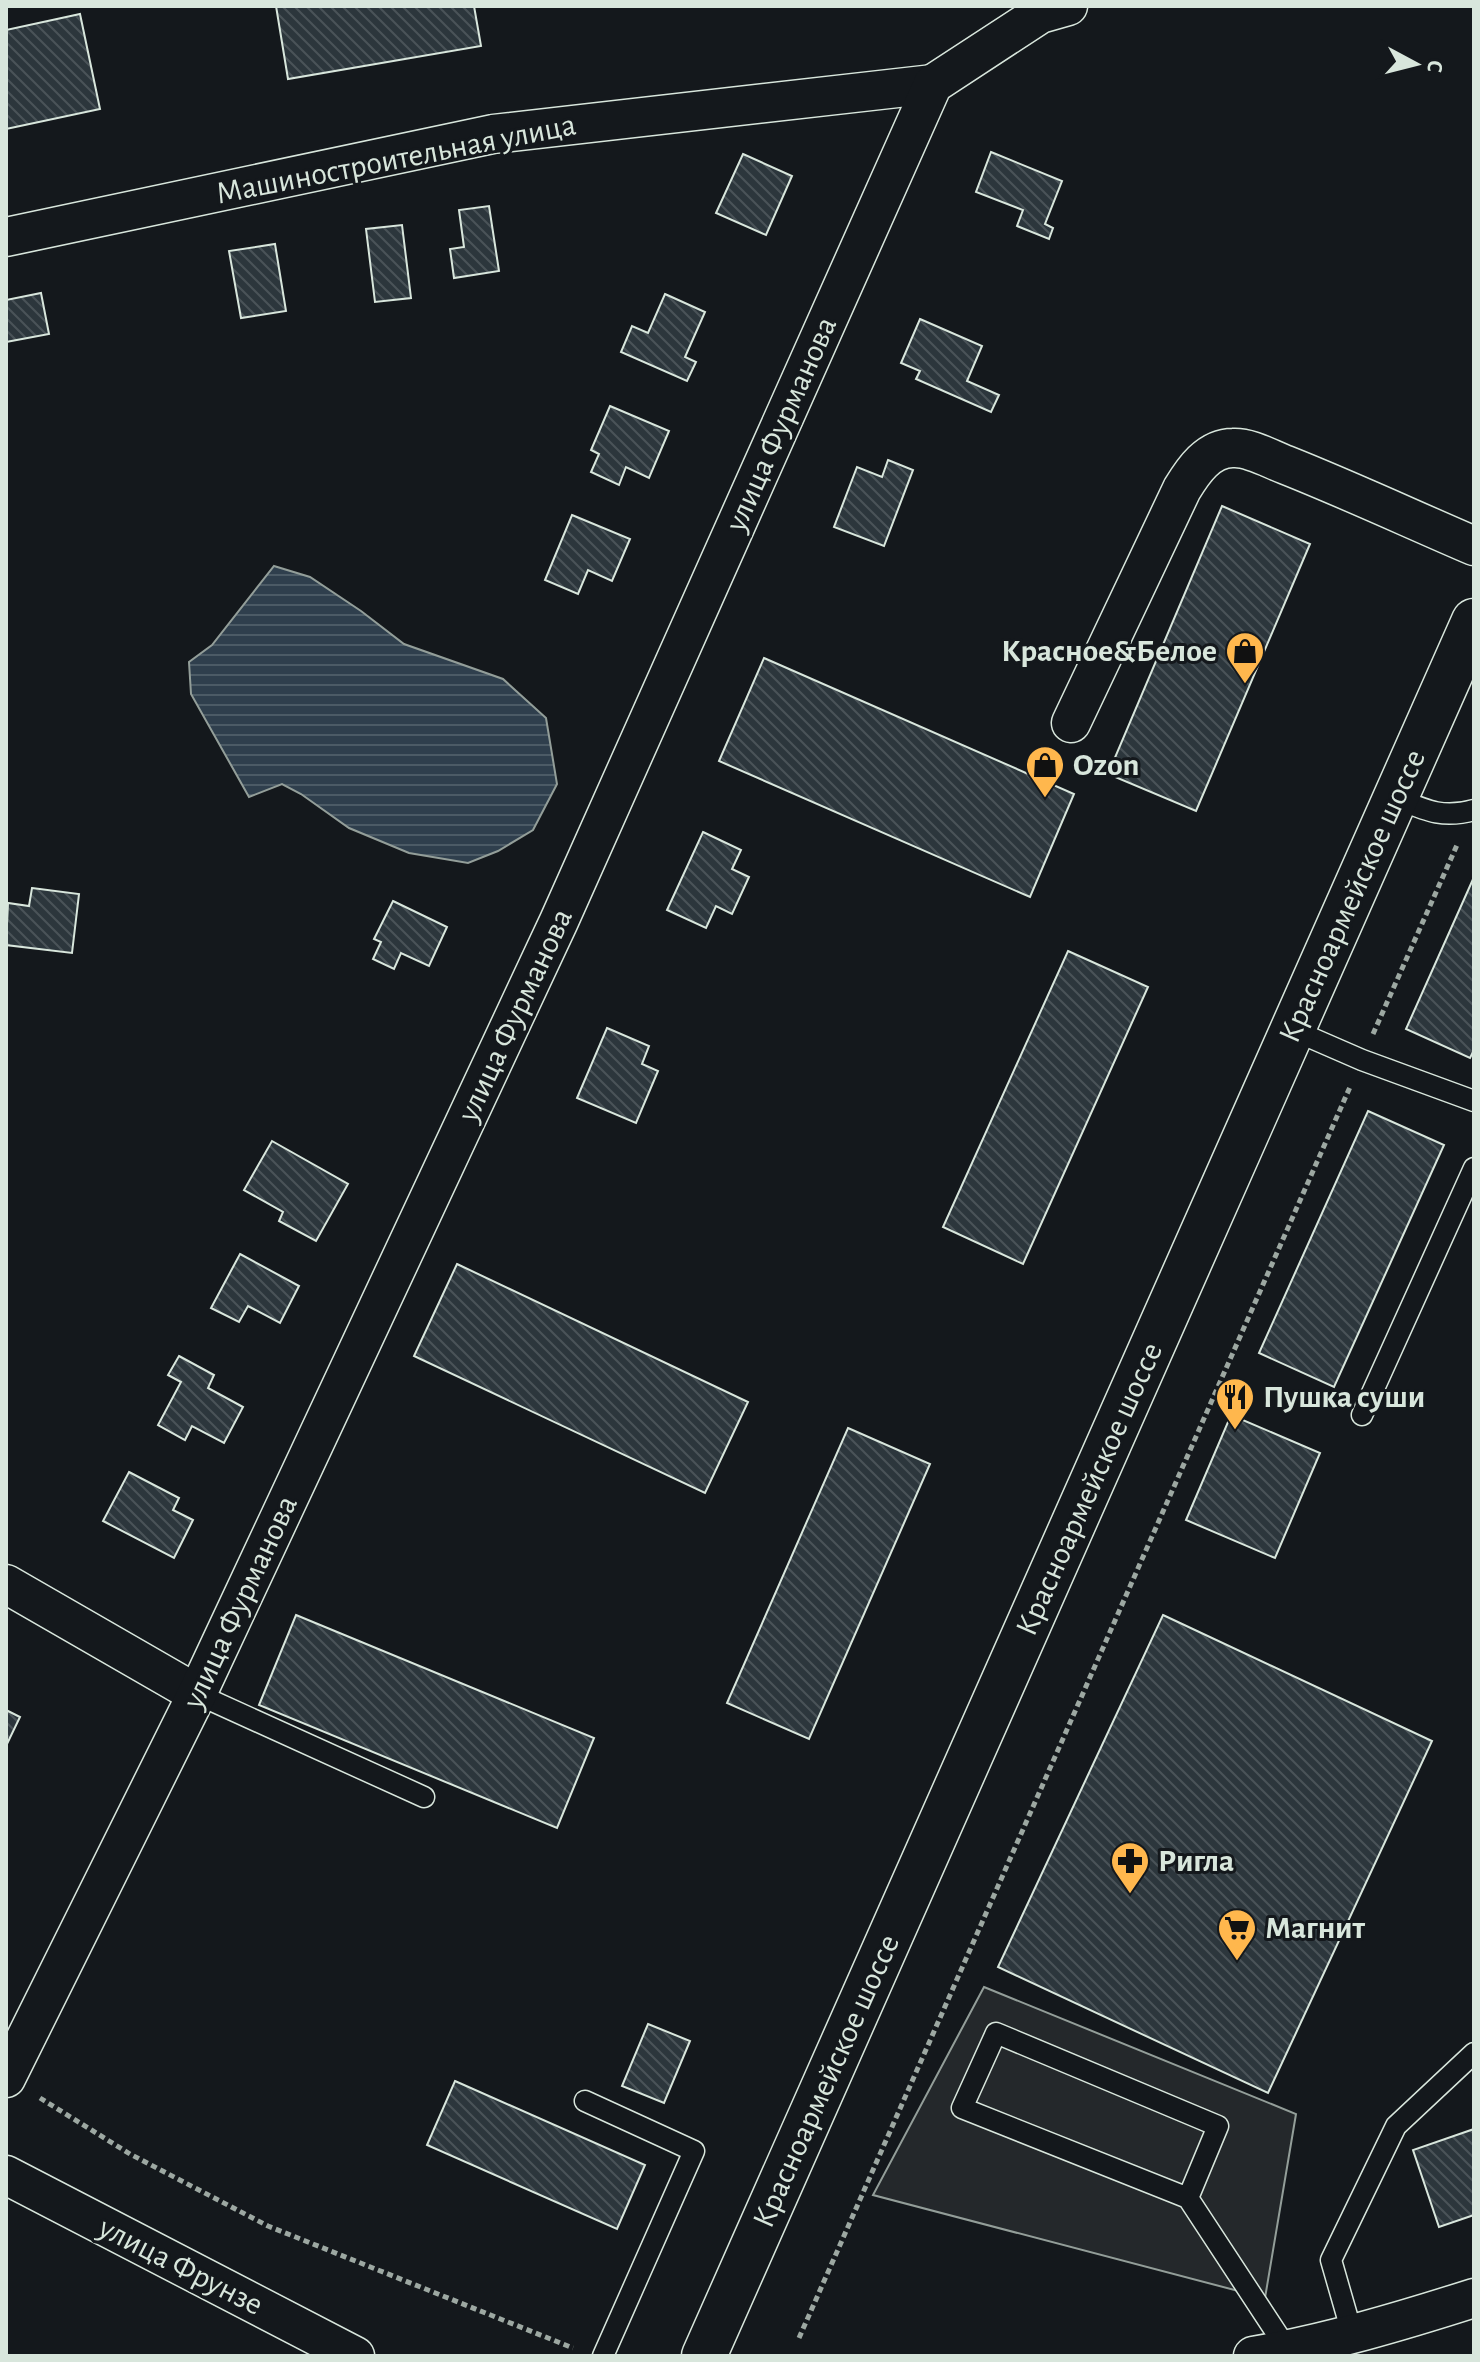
<svg xmlns="http://www.w3.org/2000/svg" width="1480" height="2362" viewBox="0 0 1480 2362" font-family="'Alegreya Sans',sans-serif">
  <style>
    .parking { fill: #24282b; stroke: #939e99; stroke-width: 2 }
    .water { fill: url(#water-rules); stroke: #939e99; stroke-width: 2 }
    .building { fill: url(#building-back-hatch); stroke: #d8e6dc; stroke-width: 2 }
    .lines { fill: none; stroke-linecap: round; stroke-linejoin: round }
    .lane-casing { stroke: #d8e6dc; stroke-width: 23 }
    .street-casing { stroke: #d8e6dc; stroke-width: 41 }
    .secondary-casing { stroke: #d8e6dc; stroke-width: 47 }
    .path { stroke: #9da8a2; stroke-width: 5; stroke-dasharray: 6 4; stroke-linecap: butt }
    .lane { stroke: #14181c; stroke-width: 20 }
    .street { stroke: #14181c; stroke-width: 38 }
    .secondary { stroke: #14181c; stroke-width: 44 }
    .labels { text-anchor: middle; dominant-baseline: central; stroke-width: 6; stroke-linejoin: round; paint-order: stroke }
    .street-label { font-size: 32px; fill: #d8e6dc; stroke: #14181c }
    .poi-label { font-size: 32px; font-weight: bold; fill: #d8e6dc; stroke: #14181c; text-anchor: start }
  </style>
  <defs>
    <pattern id="water-rules" width="6" height="5" patternUnits="userSpaceOnUse" patternTransform="scale(2)"><rect width="6" height="5" fill="#2f3f4d"/><path d="M0 2.5h6" fill="none" stroke="#4c5b66"/></pattern>
    <pattern id="building-back-hatch" width="6" height="6" patternUnits="userSpaceOnUse" patternTransform="scale(2)"><rect width="6" height="6" fill="#2c363c"/><path d="M-1 5l2 2M0 0l6 6M5-1l2 2" fill="none" stroke="#4a5358"/></pattern>
  </defs>
  <rect width="100%" height="100%" fill="#14181c"/>
  <!-- parking -->
  <polygon class="parking" points="984,1987 1296,2114 1265,2298 873,2195"/>
  <!-- water -->
  <polygon class="water" points="274,566 310,577 361,611 404,644 503,679 546,718 557,784 533,830 498,851 468,863 409,853 349,828 301,794 282,784 249,797 191,694 189,662 212,645"/>
  <!-- building -->
  <g class="building">
    <polygon points="276,6 474,6 481,46 288,79"/>
    <polygon points="80,14 100,109 6,129 6,30"/>
    <polygon points="991,152 1062,181 1045,224 1053,228 1049,239 1017,226 1023,210 976,192"/>
    <polygon points="743,154 792,176 766,235 716,213"/>
    <polygon points="489,206 499,271 454,278 450,249 464,247 459,210"/>
    <polygon points="402,225 411,298 375,302 366,229"/>
    <polygon points="275,244 286,311 241,318 229,251"/>
    <polygon points="41,293 49,334 6,342 6,300"/>
    <polygon points="665,294 705,312 685,357 696,362 687,381 621,352 632,326 648,333"/>
    <polygon points="920,319 982,346 967,381 999,395 991,412 916,379 920,371 901,363"/>
    <polygon points="610,406 669,431 649,478 626,467 619,485 591,472 599,454 591,450"/>
    <polygon points="888,460 913,470 884,546 834,527 857,467 882,477"/>
    <polygon points="1222,506 1310,544 1196,811 1108,774"/>
    <polygon points="572,515 630,539 612,581 588,570 578,594 545,580"/>
    <polygon points="764,658 1074,794 1030,897 719,761"/>
    <polygon points="703,832 741,850 732,869 749,877 732,914 716,906 706,928 667,910"/>
    <polygon points="1474,877 1474,1050 1470,1058 1406,1029"/>
    <polygon points="32,888 79,894 72,953 6,945 8,903 29,906"/>
    <polygon points="393,901 447,927 429,966 401,953 394,969 373,959 381,942 374,939"/>
    <polygon points="1068,951 1148,987 1023,1264 943,1227"/>
    <polygon points="607,1028 649,1046 642,1064 658,1071 636,1123 577,1098"/>
    <polygon points="1368,1111 1444,1145 1334,1387 1259,1353"/>
    <polygon points="272,1141 348,1184 316,1241 279,1221 283,1212 244,1190"/>
    <polygon points="240,1254 299,1286 280,1323 248,1306 239,1322 211,1308"/>
    <polygon points="457,1264 748,1402 705,1493 414,1356"/>
    <polygon points="179,1356 214,1375 208,1388 243,1407 224,1443 192,1426 185,1440 158,1425 181,1382 168,1375"/>
    <polygon points="1231,1415 1320,1453 1275,1558 1186,1520"/>
    <polygon points="848,1428 930,1464 809,1739 727,1703"/>
    <polygon points="129,1472 179,1498 173,1510 193,1520 174,1558 103,1521"/>
    <polygon points="296,1615 594,1738 557,1828 259,1705"/>
    <polygon points="1163,1615 1432,1741 1268,2093 998,1967"/>
    <polygon points="6,1710 20,1717 6,1746"/>
    <polygon points="648,2024 690,2041 664,2103 622,2086"/>
    <polygon points="455,2081 645,2165 617,2229 427,2145"/>
    <polygon points="1474,2129 1474,2215 1439,2227 1413,2150"/>
  </g>
  <g class="lines">
    <defs>
      <g id="lane">
        <path d="M 1396,798 C 1425,810 1442,819 1474,810"/>
        <polyline points="1293,1030 1362,1060 1474,1101"/>
        <polyline points="1362,1415 1474,1168"/>
        <polyline points="197,1694 424,1797"/>
        <polyline points="585,2101 694,2151 603,2356"/>
        <polyline points="1188,2198 1218,2126 996,2033 962,2108 1188,2198 1291,2355"/>
        <polyline points="1352,2333 1331,2260 1396,2126 1474,2053"/>
      </g>
      <g id="street">
        <polyline points="6,237 493,134 933,84"/>
        <path d="M 1071,723 L 1182,489 C 1193,471 1208,448 1233,448 C 1250,447 1270,459 1286,465 C 1349,490 1411,519 1474,546"/>
        <polyline points="6,1584 197,1694"/>
        <polyline points="6,2078 197,1694 559,921 933,84 1040,14 1068,6"/>
        <polyline points="6,2175 355,2356"/>
        <path d="M 1253,2356 C 1328,2343 1402,2321 1474,2298"/>
      </g>
      <polyline id="secondary" points="704,2356 1474,621"/>
    </defs>
    <!-- lane casing -->
    <use href="#lane" class="lane-casing"/>
    <!-- street casing -->
    <use href="#street" class="street-casing"/>
    <!-- secondary casing -->
    <use href="#secondary" class="secondary-casing"/>
    <!-- path -->
    <g class="path">
      <polyline points="1373,1034 1457,845"/>
      <polyline points="40,2098 130,2154 268,2226 573,2348"/>
      <polyline points="799,2338 1350,1087"/>
    </g>
    <!-- lane -->
    <use href="#lane" class="lane"/>
    <!-- street -->
    <use href="#street" class="street"/>
    <!-- secondary -->
    <use href="#secondary" class="secondary"/>
  </g>
  <!-- icons -->
  <defs>
    <symbol id="shop-pin" viewBox="-11 -11 22 30"><path d="M0 17L-7.5 6A9.5 9.5 0 1 1 7.5 6Z" fill="#ffb74d" stroke="#14181c"/><path d="M-5-2.5h2.3a2.7 3.5 0 0 1 5.4 0H5L5.5 6h-11ZM-1.5-2.5h3a1.5 2.3 0 0 0-3 0Z" fill="#111"/></symbol>
    <symbol id="restaurant-pin" viewBox="-11 -11 22 30"><path d="M0 17L-7.5 6A9.5 9.5 0 1 1 7.5 6Z" fill="#ffb74d" stroke="#14181c"/><path d="M-5-6h1v4h1v-4h1v4h1v-4h1v5L-1.5 .5V6h-2V.5L-5-1ZM5-6V6H3V1.5H1.5Q1.5-4 5-6Z" fill="#111"/></symbol>
    <symbol id="pharmacy-pin" viewBox="-11 -11 22 30"><path d="M0 17L-7.5 6A9.5 9.5 0 1 1 7.5 6Z" fill="#ffb74d" stroke="#14181c"/><path d="M-2-6h4v4h4v4h-4v4h-4v-4h-4v-4h4Z" fill="#111"/></symbol>
    <symbol id="supermarket-pin" viewBox="-11 -11 22 30"><path d="M0 17L-7.5 6A9.5 9.5 0 1 1 7.5 6Z" fill="#ffb74d" stroke="#14181c"/><path d="M-6-5.5h2.5l.6 2H6L4.5 2H-2.5L-4.4-4H-6ZM-1.5 3.2a1.3 1.3 0 1 0 .1 0ZM3 3.2a1.3 1.3 0 1 0 .1 0Z" fill="#111"/></symbol>
  </defs>
  <g fill-rule="evenodd">
    <use href="#shop-pin" x="1223" y="629" width="44" height="60"/>
    <use href="#shop-pin" x="1023" y="743" width="44" height="60"/>
    <use href="#restaurant-pin" x="1213" y="1375" width="44" height="60"/>
    <use href="#pharmacy-pin" x="1108" y="1839" width="44" height="60"/>
    <use href="#supermarket-pin" x="1215" y="1906" width="44" height="60"/>
  </g>
  <g class="labels">
    <!-- street labels -->
    <g class="street-label">
      <text transform="translate(396 159) rotate(-11)">Машиностроительная улица</text>
      <text transform="translate(781 424) rotate(-66)">улица Фурманова</text>
      <text transform="translate(1352 896) rotate(-66)">Красноармейское шоссе</text>
      <text transform="translate(515 1015) rotate(-65)">улица Фурманова</text>
      <text transform="translate(1089 1489) rotate(-66)">Красноармейское шоссе</text>
      <text transform="translate(240 1602) rotate(-65)">улица Фурманова</text>
      <text transform="translate(826 2081) rotate(-66)">Красноармейское шоссе</text>
      <text transform="translate(181 2266) rotate(27)">улица Фрунзе</text>
    </g>
    <!-- poi labels -->
    <g class="poi-label">
      <text x="1217" y="651" text-anchor="end">Красное&amp;Белое</text>
      <text x="1073" y="765">Ozon</text>
      <text x="1263" y="1397">Пушка суши</text>
      <text x="1158" y="1861">Ригла</text>
      <text x="1265" y="1928">Магнит</text>
    </g>
  </g>
  <!-- border -->
  <rect width="1480" height="2362" fill="none" stroke="#d8e6dc" stroke-width="16"/>
  <!-- north arrow -->
  <g transform="translate(1416 64) rotate(97)" stroke="#14181c" stroke-width="6" paint-order="stroke">
  <path d="M0-6L14 30L0 20L-14 30Z" fill="#d8e6dc"/>
  <text y="-12" font-size="22" font-weight="bold" text-anchor="middle" fill="#d8e6dc">С</text>
  </g>
</svg>
